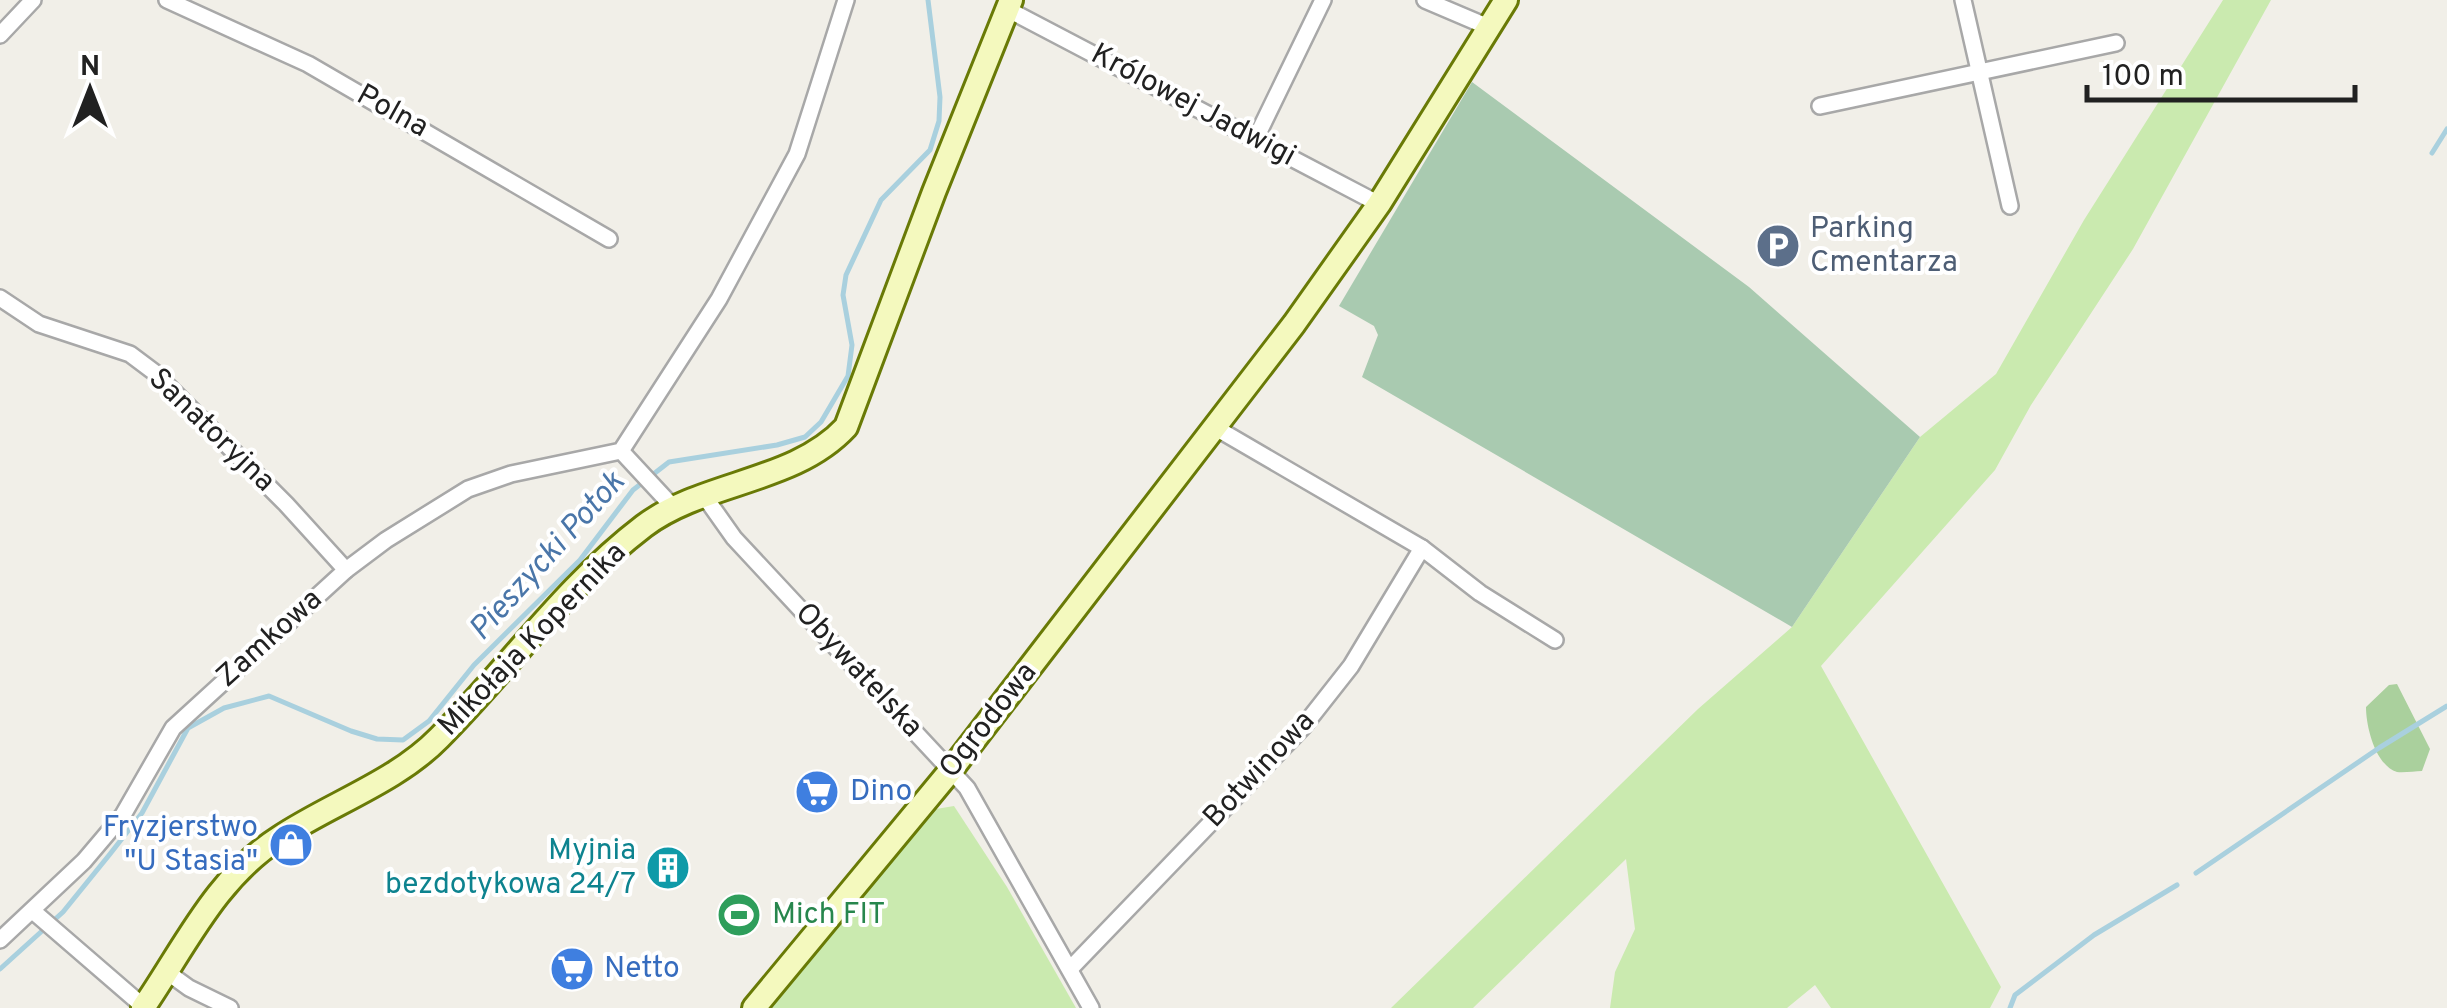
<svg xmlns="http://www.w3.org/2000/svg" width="2447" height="1008" viewBox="0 0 2447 1008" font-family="Overpass,sans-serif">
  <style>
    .grass { fill: #caeaaf }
    .forest { fill: #aad09d }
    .cemetery { fill: #a9cab0 }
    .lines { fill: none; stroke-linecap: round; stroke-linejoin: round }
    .stream { stroke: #a9d0de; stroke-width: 5 }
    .street-casing { stroke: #a8a8a8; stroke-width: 20 }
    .secondary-casing { stroke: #697a06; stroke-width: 28 }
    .street { stroke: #fff; stroke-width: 15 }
    .secondary { stroke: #f4f9be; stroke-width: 22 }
    .labels { text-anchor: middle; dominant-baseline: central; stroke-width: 8; stroke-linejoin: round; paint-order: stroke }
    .street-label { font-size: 30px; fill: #212121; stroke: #fff }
    .service-label { font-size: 30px; fill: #4e5e75; stroke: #fff; text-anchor: start }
    .shop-label { font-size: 30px; fill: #366cbe; stroke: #fff; text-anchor: start }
    .culture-label { font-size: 30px; fill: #0d838f; stroke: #fff; text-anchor: end }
    .leisure-label { font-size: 30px; fill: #27864d; stroke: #fff; text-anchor: start }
    .water-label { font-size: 32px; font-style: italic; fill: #4a76a9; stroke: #fff }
  </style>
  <rect width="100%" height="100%" fill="#f1efe8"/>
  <!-- grass -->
  <g class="grass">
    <polygon points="2223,0 2271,0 2133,249 2031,405 1995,470 1821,666 2001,987 1990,1008 1831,1008 1815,985 1787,1008 1610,1008 1615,972 1635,929 1626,859 1473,1008 1391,1008 1698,709 1792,627 1920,437 1996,374 2084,220"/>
    <polygon points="954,806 1007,887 1076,1008 769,1008 936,809"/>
  </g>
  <!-- forest -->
  <path class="forest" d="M 2397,684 L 2430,749 L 2422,771 C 2415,771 2404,773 2397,772 C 2375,765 2366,726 2366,707 L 2389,685 Z"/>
  <!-- cemetery -->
  <polygon class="cemetery" points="1472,82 1749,287 1920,437 1792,627 1362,377 1378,335 1374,326 1339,306"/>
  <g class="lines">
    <!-- stream -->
    <g class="stream">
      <polyline points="2432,153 2447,129"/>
      <polyline points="2196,873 2379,748 2447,706"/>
      <polyline points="0,969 63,912 110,854 142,813 188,728 224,708 269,696 351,731 377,739 403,740 429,721 474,665 580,560 633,490 669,462 777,445 805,437 821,422 848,376 852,345 843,295 846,275 881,200 930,150 939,121 940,97 928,0"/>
      <polyline points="2010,1008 2015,995 2094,935 2177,885"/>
    </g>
    <defs>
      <g id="street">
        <polyline points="167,0 308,64 609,239"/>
        <polyline points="1425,0 1486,26"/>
        <polyline points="1963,0 2010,206"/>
        <polyline points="1007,9 1379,204"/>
        <polyline points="0,35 33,0"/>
        <polyline points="1820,106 2116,43"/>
        <polyline points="1256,138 1323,0"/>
        <polyline points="0,298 39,324 130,354 154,372 286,504 346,570"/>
        <polyline points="1216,428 1422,548 1480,593 1555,640"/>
        <polyline points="621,451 674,508"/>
        <polyline points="705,497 734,538 967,788 1091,1008"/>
        <polyline points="34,912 144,1007"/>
        <polyline points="0,940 84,861 123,815 173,728 346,570 386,540 468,489 511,474 621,451 719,299 797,154 846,0"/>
        <polyline points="1070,969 1303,727 1351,666 1422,548"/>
        <polyline points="167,972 189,988 230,1008"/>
      </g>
      <g id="secondary">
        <path d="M 143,1008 C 185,947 215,879 279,838 C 330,804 396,782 439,738 C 509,668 565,586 644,526 C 704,481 794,483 846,427 L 934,192 L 1011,0"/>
        <polyline points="754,1008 951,770 1294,324 1379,204 1506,0"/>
      </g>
    </defs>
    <!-- street casing -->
    <use href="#street" class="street-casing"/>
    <!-- secondary casing -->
    <use href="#secondary" class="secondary-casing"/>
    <!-- street -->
    <use href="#street" class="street"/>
    <!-- secondary -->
    <use href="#secondary" class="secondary"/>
  </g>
  <!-- icons -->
  <defs>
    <symbol id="parking-disc" viewBox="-11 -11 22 22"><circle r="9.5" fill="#5c6f8a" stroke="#fff"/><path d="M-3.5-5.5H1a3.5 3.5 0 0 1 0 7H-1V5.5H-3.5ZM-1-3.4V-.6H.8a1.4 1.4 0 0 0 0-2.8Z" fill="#fff"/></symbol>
    <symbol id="supermarket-disc" viewBox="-11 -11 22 22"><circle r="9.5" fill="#3f7fe0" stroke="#fff"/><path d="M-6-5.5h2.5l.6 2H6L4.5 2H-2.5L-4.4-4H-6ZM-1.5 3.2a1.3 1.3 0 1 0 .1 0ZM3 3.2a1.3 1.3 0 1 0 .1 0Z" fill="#fff"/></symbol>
    <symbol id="shop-disc" viewBox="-11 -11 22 22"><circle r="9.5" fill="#3f7fe0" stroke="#fff"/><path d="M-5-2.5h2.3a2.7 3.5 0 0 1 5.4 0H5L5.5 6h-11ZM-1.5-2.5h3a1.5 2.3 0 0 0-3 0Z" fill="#fff"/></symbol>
    <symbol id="building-disc" viewBox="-11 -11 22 22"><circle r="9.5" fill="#0f9aa8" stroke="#fff"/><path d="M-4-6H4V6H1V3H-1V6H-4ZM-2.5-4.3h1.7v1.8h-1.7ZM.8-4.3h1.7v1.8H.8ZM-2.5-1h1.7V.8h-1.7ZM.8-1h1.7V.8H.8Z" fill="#fff"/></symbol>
    <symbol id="stadium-disc" viewBox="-11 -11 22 22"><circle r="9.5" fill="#2e9e5b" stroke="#fff"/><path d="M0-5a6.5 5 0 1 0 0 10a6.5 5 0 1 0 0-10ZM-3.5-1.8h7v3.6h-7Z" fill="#fff"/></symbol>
  </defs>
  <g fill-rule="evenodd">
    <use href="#parking-disc" x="1753" y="221" width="50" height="50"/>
    <use href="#supermarket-disc" x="792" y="767" width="50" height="50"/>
    <use href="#shop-disc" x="266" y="820" width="50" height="50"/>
    <use href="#building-disc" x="643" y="843" width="50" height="50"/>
    <use href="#stadium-disc" x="714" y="890" width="50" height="50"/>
    <use href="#supermarket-disc" x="547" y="944" width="50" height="50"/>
  </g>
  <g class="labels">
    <!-- street labels -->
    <g class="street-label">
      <text transform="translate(1193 106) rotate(28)">Królowej Jadwigi</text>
      <text transform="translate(392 112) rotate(29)">Polna</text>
      <text transform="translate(211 431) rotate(44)">Sanatoryjna</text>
      <text transform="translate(270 639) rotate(-42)">Zamkowa</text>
      <text transform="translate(533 640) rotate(-46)">Mikołaja Kopernika</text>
      <text transform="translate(858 671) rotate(47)">Obywatelska</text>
      <text transform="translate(989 721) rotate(-52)">Ogrodowa</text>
      <text transform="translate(1260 770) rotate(-47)">Botwinowa</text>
    </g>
    <!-- service labels -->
    <g class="service-label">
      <text x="1810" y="229">Parking<tspan x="1810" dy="34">Cmentarza</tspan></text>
    </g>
    <!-- shop labels -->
    <g class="shop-label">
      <text x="850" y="792">Dino</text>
      <text x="258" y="828" text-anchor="end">Fryzjerstwo<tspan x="258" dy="34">"U Stasia"</tspan></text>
      <text x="604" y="969">Netto</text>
    </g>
    <!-- culture labels -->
    <g class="culture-label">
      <text x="636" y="851">Myjnia<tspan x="636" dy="34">bezdotykowa 24/7</tspan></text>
    </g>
    <!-- leisure labels -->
    <g class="leisure-label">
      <text x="772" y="915">Mich FIT</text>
    </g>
    <!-- water labels -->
    <g class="water-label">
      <text transform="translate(548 557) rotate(-48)">Pieszycki Potok</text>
    </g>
  </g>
  <!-- north arrow -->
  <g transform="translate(90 90)" stroke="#ffffff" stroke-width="8" paint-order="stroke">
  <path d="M0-8L18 38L0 25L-18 38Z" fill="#212121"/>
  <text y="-15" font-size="28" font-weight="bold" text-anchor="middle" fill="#212121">N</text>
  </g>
  <!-- scale -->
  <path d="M2087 85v15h268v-15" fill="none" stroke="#212121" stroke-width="5"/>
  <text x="2102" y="85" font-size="30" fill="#212121" stroke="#ffffff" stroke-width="8" paint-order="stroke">100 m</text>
</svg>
